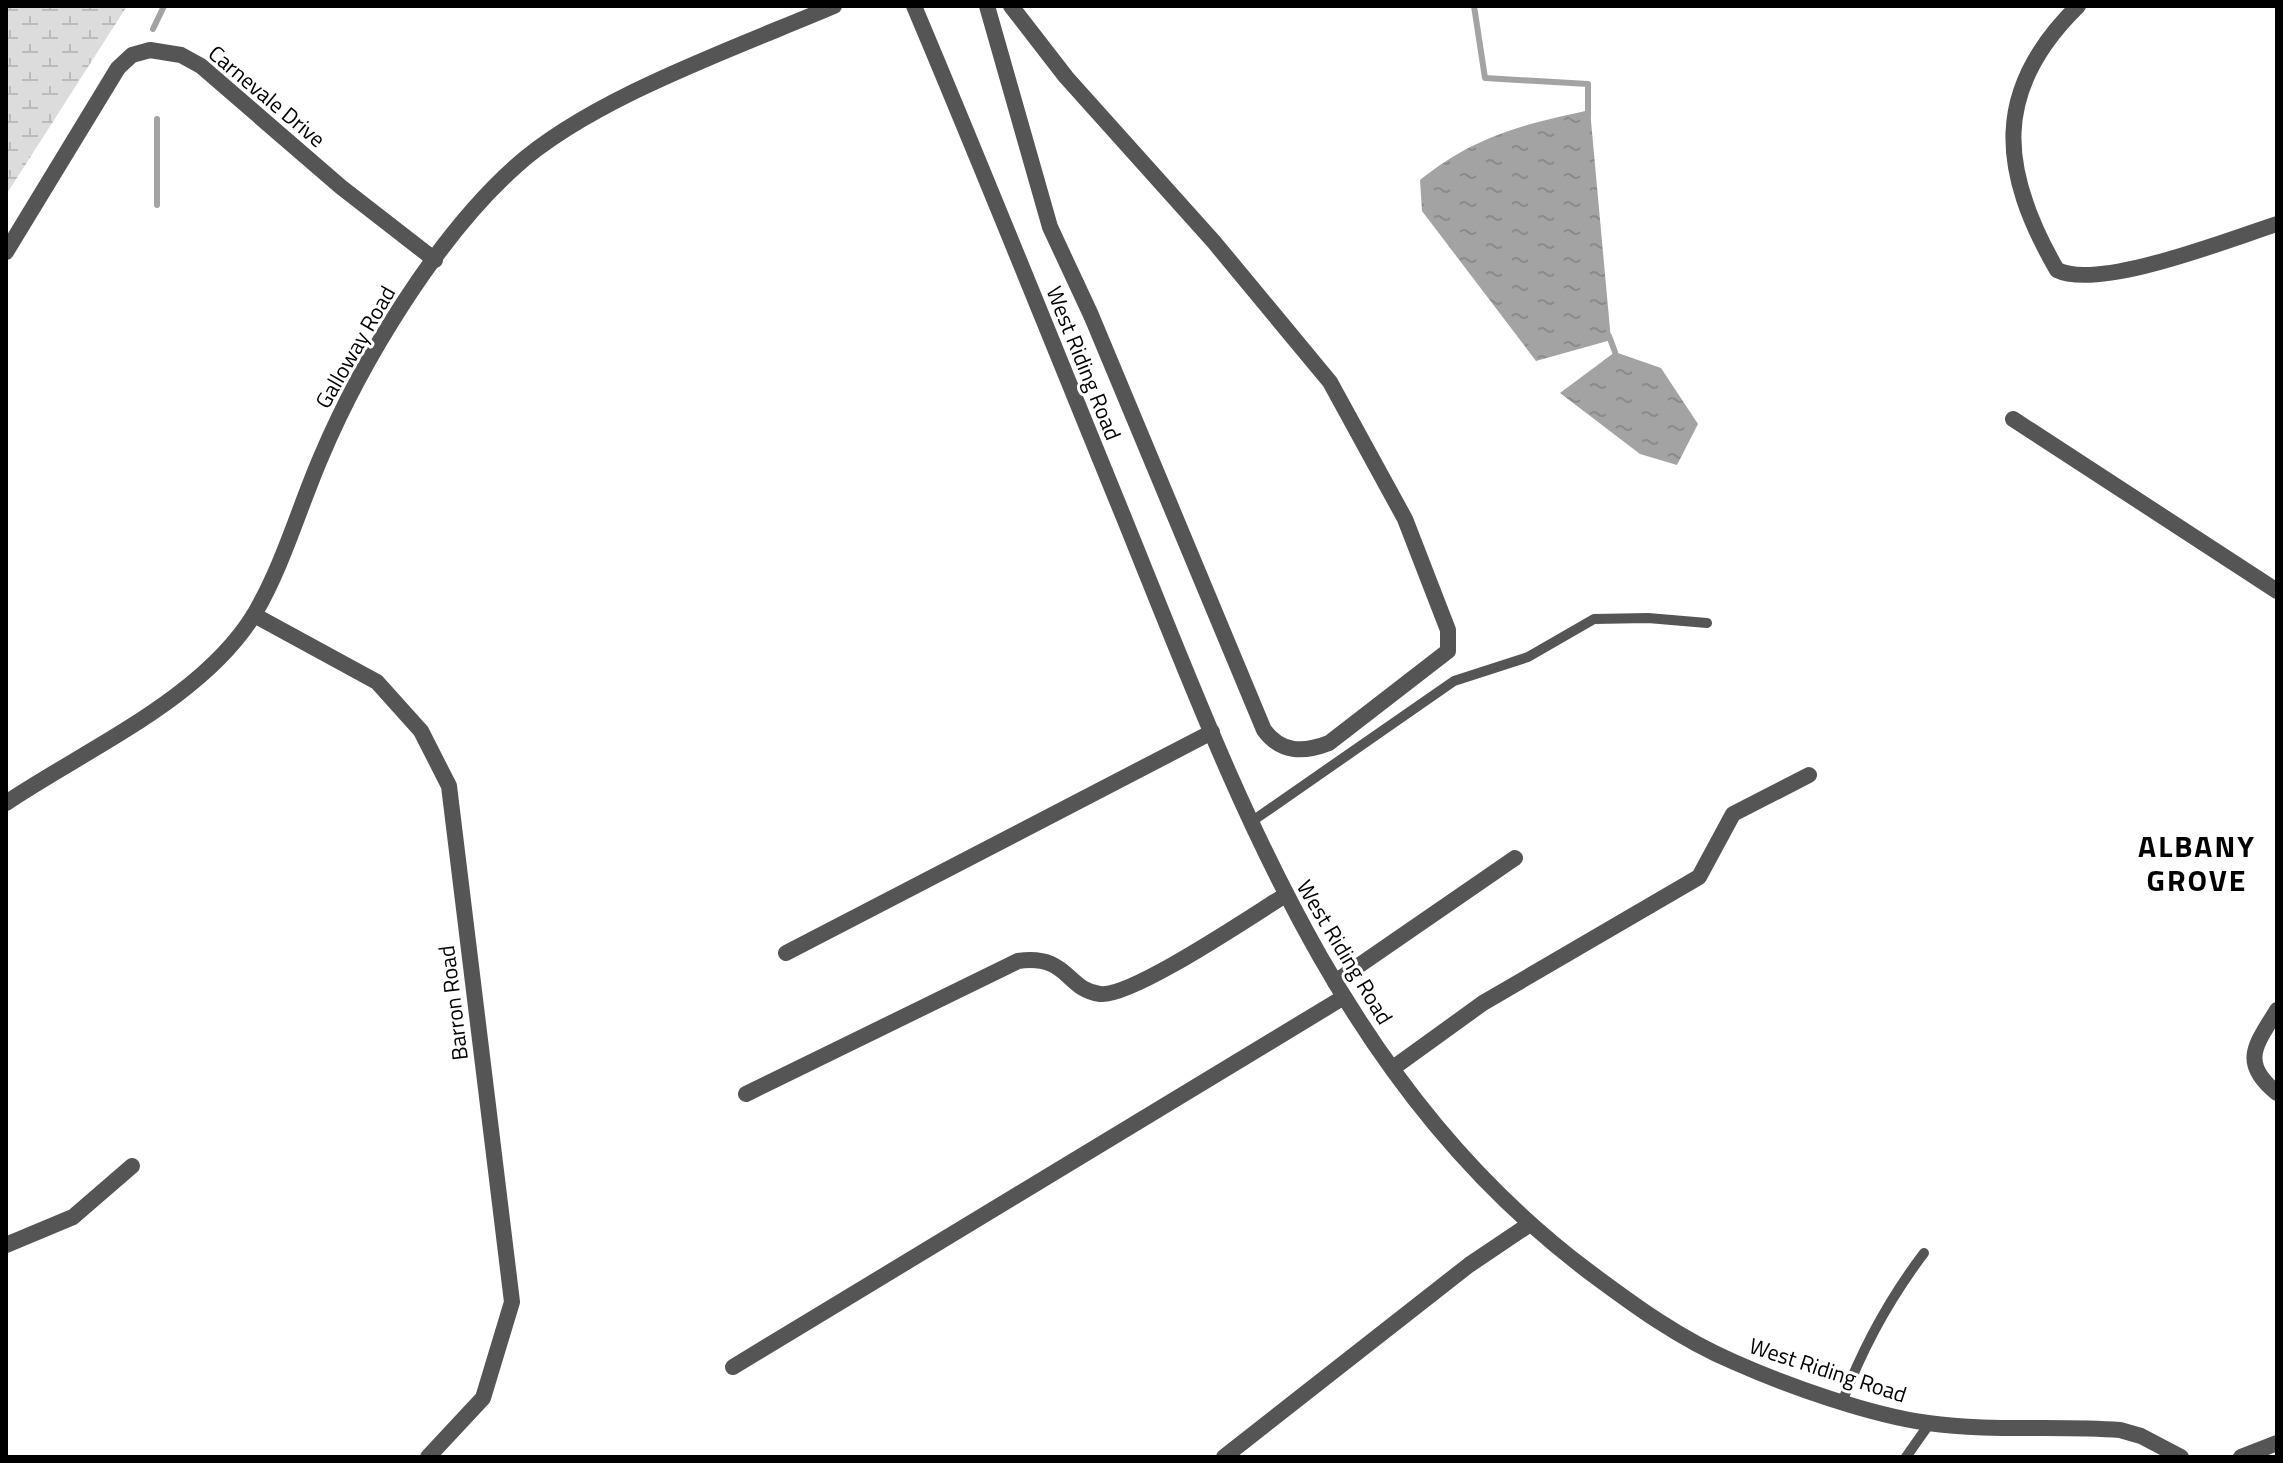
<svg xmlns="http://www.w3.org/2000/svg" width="2283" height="1463" viewBox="0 0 2283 1463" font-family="'Titillium Web',sans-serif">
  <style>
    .wetland { fill: url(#wetland-marsh) }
    .water { fill: url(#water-ripples) }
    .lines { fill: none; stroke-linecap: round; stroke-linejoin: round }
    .stream { stroke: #a3a3a3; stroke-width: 6 }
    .service { stroke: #555; stroke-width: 10 }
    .minor { stroke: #555; stroke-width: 16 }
    .labels { text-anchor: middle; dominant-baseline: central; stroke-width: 6; stroke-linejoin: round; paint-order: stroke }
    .street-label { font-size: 22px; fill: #000; stroke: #fff }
    .district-label { font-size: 30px; font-weight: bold; letter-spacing: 2px; fill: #000; stroke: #fff }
  </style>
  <defs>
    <pattern id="wetland-marsh" width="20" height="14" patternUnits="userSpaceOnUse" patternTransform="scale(2)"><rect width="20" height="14" fill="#dcdcdc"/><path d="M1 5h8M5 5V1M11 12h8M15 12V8" fill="none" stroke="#bbb"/></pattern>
    <pattern id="water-ripples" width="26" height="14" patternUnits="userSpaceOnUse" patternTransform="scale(2)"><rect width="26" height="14" fill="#a3a3a3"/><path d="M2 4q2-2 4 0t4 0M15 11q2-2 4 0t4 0" fill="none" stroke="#8b8b8b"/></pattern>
  </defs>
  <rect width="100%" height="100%" fill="#fff"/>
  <!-- wetland -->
  <polygon class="wetland" points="6,6 127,6 6,195"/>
  <!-- water -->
  <g class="water">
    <path d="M 1590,110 L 1611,340 L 1536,361 L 1422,211 L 1420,180 C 1476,135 1522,125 1590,110 Z"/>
    <polygon points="1615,352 1661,368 1698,424 1677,465 1640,454 1560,393"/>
  </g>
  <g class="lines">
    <!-- stream -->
    <g class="stream">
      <polyline points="1474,6 1485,78 1588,84 1588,116"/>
      <polyline points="153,29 164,6"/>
      <polyline points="157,205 157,119"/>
      <polyline points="1609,336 1615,352"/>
    </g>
    <!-- service -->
    <g class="service">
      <polyline points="1251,822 1454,681 1528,657 1594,619 1648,618 1707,623"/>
      <path d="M 1843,1400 C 1863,1347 1890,1298 1924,1253"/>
      <polyline points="1906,1457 1930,1423"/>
    </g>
    <!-- minor -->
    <g class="minor">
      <path d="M 914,6 C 985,174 1053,344 1122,513 C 1236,794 1336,1081 1588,1271 C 1635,1306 1680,1339 1734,1362 C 1788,1386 1870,1415 1928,1423 C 1991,1432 2056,1425 2120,1430 L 2141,1436 L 2181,1457"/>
      <path d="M 987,6 L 1050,227 L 1091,315 L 1264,730 C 1281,753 1303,753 1329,743 L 1448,651 L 1448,630 L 1405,519 L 1330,382 L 1214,242 L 1066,77 L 1011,6"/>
      <path d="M 2078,6 C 1991,91 2000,171 2057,270 C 2099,291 2230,239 2277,224"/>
      <polyline points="6,252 118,68 132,55 150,50 181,55 201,66 341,187 435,260"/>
      <polyline points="2013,419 2277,591"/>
      <polyline points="254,615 377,682 421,731 449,786 512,1302 483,1398 428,1457"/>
      <path d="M 6,803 C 86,749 204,698 255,613 C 283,565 299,508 321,457 C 362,360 437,237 515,167 C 591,98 738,47 834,6"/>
      <polyline points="786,953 1212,732"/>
      <polyline points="1335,982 1515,858"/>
      <path d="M 2277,1010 C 2256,1045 2239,1062 2277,1093"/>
      <polyline points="1393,1068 1483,1003 1699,877 1733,814 1809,775"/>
      <path d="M 746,1094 L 1018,961 C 1069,954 1066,990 1100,994 C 1131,998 1253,915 1284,896"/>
      <polyline points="6,1245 73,1217 132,1166"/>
      <polyline points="733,1367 1344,997"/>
      <polyline points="1224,1457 1469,1265 1530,1224"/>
      <polyline points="2241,1457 2277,1443"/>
    </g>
  </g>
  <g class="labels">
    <!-- street labels -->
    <g class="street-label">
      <text transform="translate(267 96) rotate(40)">Carnevale Drive</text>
      <text transform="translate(355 347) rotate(-60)">Galloway Road</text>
      <text transform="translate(1084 363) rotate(68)">West Riding Road</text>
      <text transform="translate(1345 952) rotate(59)">West Riding Road</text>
      <text transform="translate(453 1003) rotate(-97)">Barron Road</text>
      <text transform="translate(1828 1370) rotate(18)">West Riding Road</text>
    </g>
    <!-- district labels -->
    <g class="district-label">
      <text x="2197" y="846">ALBANY<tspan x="2197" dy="34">GROVE</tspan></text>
    </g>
  </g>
  <!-- border -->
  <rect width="2283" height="1463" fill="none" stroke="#000000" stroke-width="16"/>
</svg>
